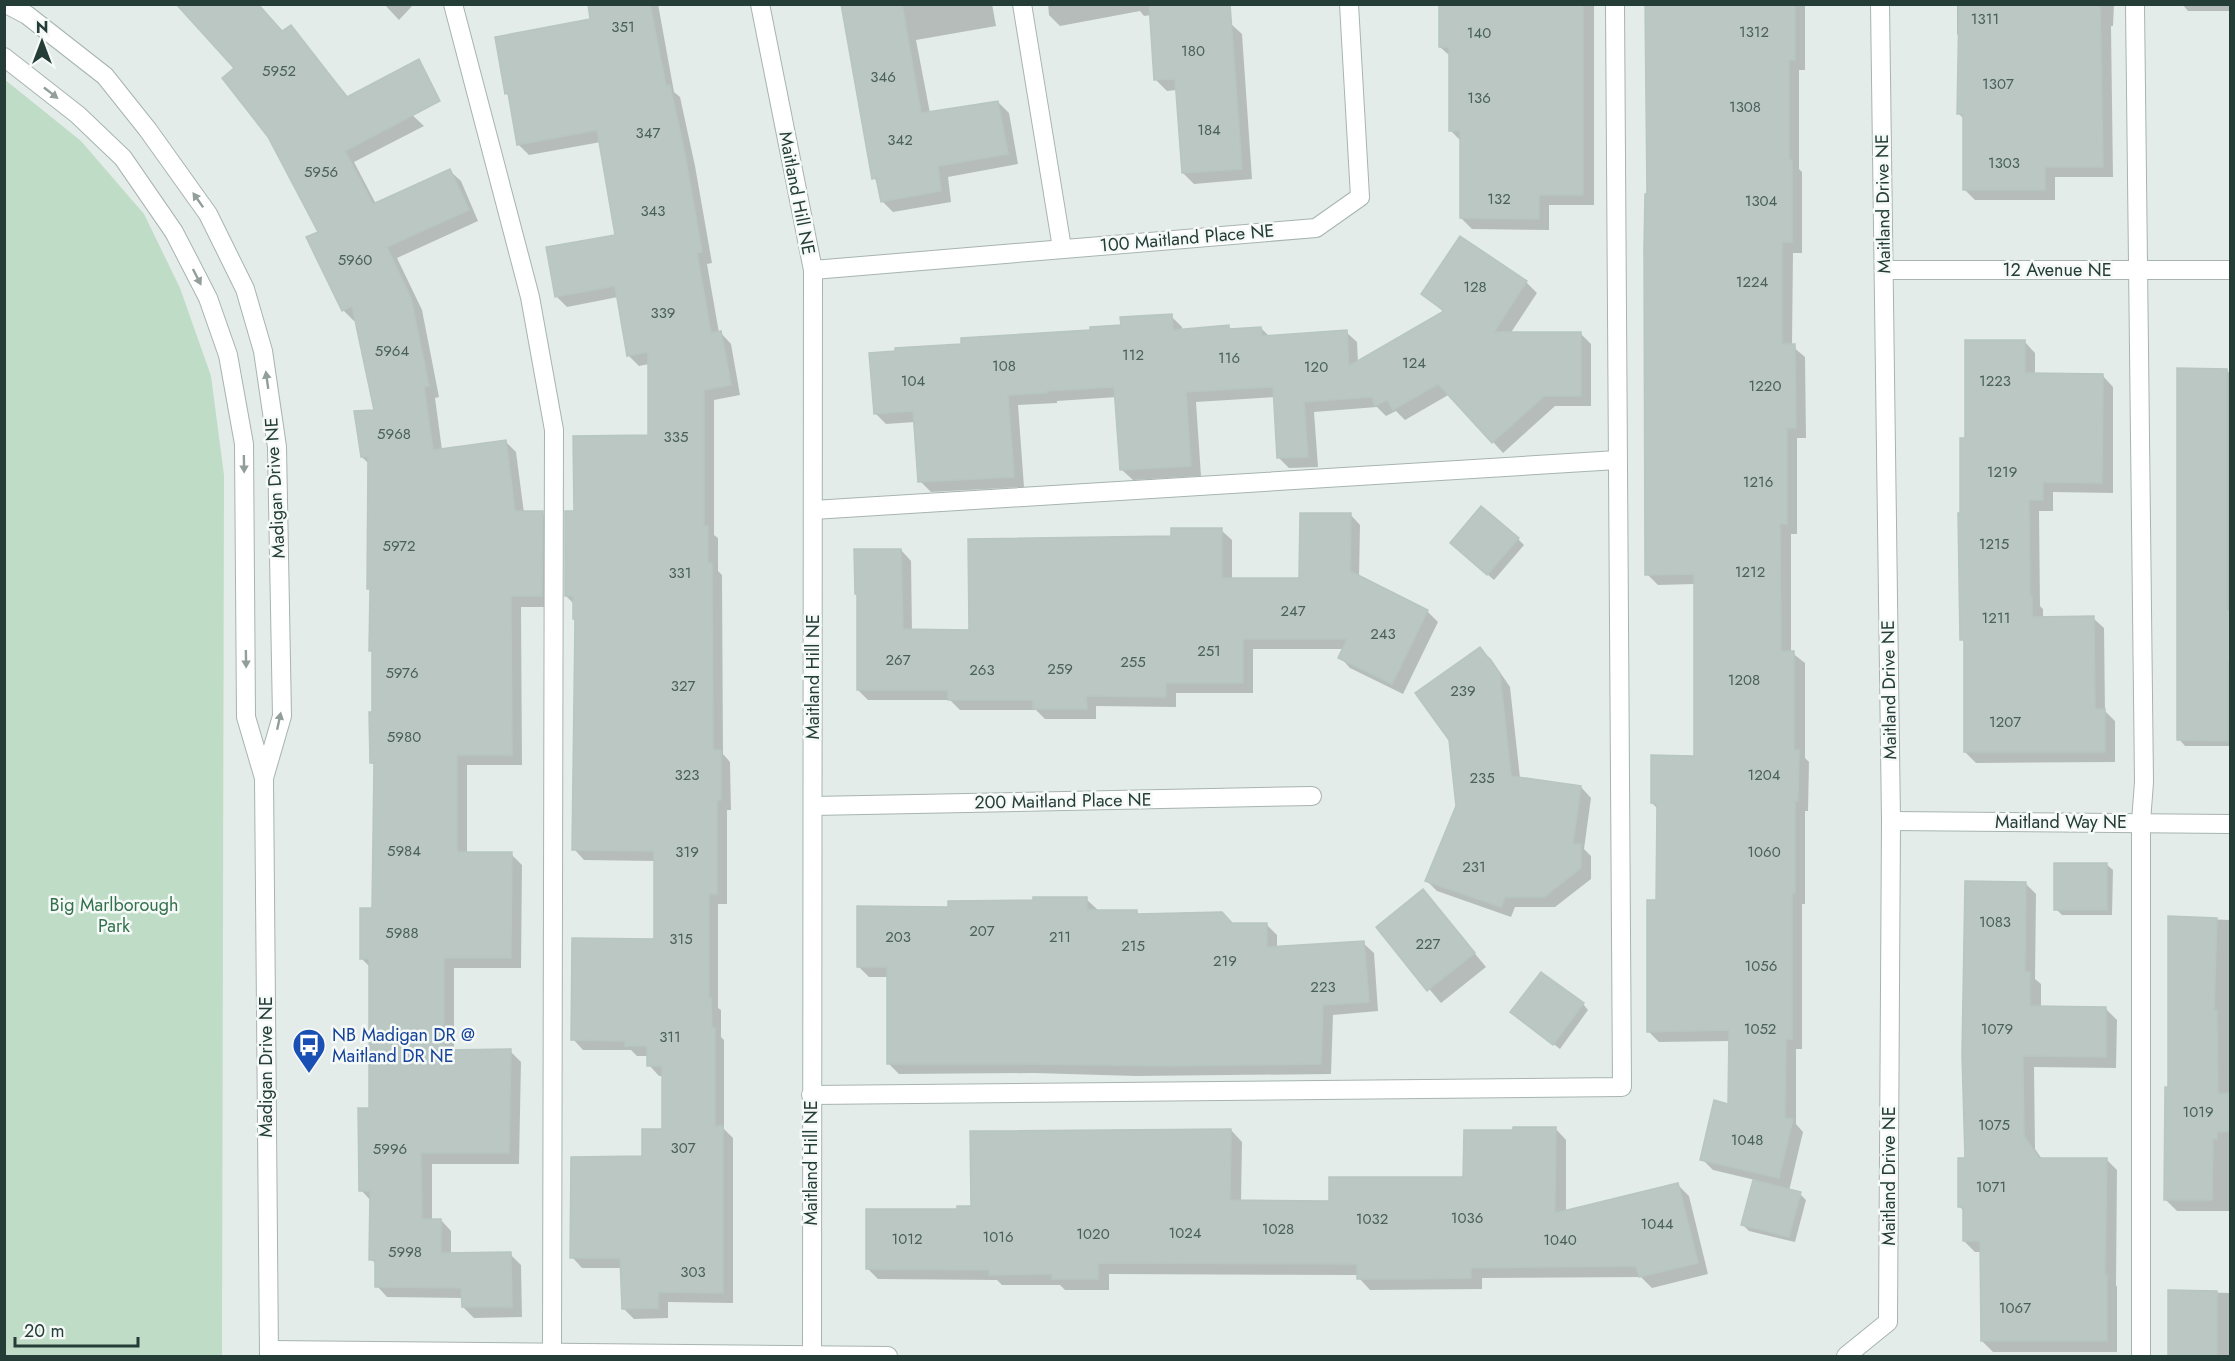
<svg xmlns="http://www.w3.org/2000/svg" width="2235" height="1361" viewBox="0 0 2235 1361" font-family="Jost,sans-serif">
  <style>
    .green { fill: #bfdcc7 }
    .shadow { fill: #0003 }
    .building { fill: #bac7c2; stroke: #b7c6c0; stroke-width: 1.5 }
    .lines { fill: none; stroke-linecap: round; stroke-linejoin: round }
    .minor-casing { stroke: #a7b4b0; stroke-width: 20 }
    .minor { stroke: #fff; stroke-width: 18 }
    .oneway { fill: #929e9b }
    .labels { text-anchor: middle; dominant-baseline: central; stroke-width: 5; stroke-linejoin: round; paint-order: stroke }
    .number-label { font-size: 15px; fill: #4a605a }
    .street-label { font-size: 18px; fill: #253d37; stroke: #f5f9f7 }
    .park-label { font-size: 18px; fill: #32714b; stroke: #f5f9f7 }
    .transit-label { font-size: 18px; fill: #164399; stroke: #f5f9f7; text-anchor: start }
  </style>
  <rect width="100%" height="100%" fill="#e4ece9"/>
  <!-- green -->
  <polygon class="green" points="4,79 81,141 144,214 180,288 211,376 224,475 222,1356 5,1356"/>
  <!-- shadow -->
  <g class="shadow">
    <polygon points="384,4 414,4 399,20"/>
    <polygon points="589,4 658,4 674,92 680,97 695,166 712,263 707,264 719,333 721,333 731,344 740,395 714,400 714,535 718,538 718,571 722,575 723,754 730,762 731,810 727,810 727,904 718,904 718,1008 721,1010 721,1037 724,1040 724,1129 733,1138 733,1303 668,1302 668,1318 634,1319 623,1308 622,1268 582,1268 572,1257 664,1130 664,1076 659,1076 649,1065 649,1056 637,1056 631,1050 583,1050 573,1039 656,941 656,861 584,860 574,849 576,620 574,604 566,596 575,513 649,436 649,364 639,366 628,355 618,297 567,307 557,297 617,236 601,142 529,155 518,144 510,97 506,93 592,20"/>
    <polygon points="841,4 992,4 996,26 916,40 930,113 998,102 1009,113 1018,164 948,177 951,202 893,212 882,201 879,183 874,178"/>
    <polygon points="1048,4 1209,4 1242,34 1252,179 1194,184 1183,173 1177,90 1167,91 1156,80 1151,15 1144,16 1140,11 1060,26 1049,15"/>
    <polygon points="1440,4 1594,4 1594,205 1549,205 1549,230 1472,229 1461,218 1462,142 1451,131 1451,57 1440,47"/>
    <polygon points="1646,4 1805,4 1805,70 1799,70 1799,169 1802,172 1802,253 1793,253 1792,346 1805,357 1806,438 1797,438 1797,534 1791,534 1791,652 1805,663 1805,758 1809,762 1808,811 1805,811 1805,904 1802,904 1802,1049 1796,1049 1796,1124 1803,1132 1789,1191 1800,1194 1806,1200 1795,1242 1749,1231 1743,1225 1755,1180 1713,1170 1702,1159 1729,1105 1730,1041 1659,1042 1648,1031 1658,902 1658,809 1652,803 1695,757 1695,584 1658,585 1647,574 1649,195"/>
    <polygon points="1957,4 2114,4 2113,26 2111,26 2113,177 2055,177 2055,200 1975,200 1964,189 1964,119 1959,114 1960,37 1957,34"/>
    <polygon points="2182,4 2230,4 2230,11 2188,11"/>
    <polygon points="291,27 349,98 378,83 424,126 354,162 376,204 450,171 461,181 478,221 397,258 422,310 439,397 435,398 442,450 505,441 516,452 524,513 542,513 553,524 553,607 521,607 522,765 467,765 467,854 511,854 522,865 521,968 454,968 454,1052 510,1051 521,1062 519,1164 432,1164 432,1220 441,1220 451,1231 451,1255 510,1254 521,1265 522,1317 474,1318 463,1307 463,1298 387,1297 377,1286 377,1265 371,1259 371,1201 361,1190 370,1109 371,968 361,958 374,909 375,766 371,762 374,654 371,650 371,591 369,588 369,464 362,457 375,411 357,320 354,321 343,310 320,233 283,33"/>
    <polygon points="1460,238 1526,282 1537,293 1510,334 1581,334 1591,344 1591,406 1555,406 1503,453 1450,394 1405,420 1396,411 1386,416 1377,407 1314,412 1318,467 1289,468 1278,457 1275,397 1196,402 1201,476 1133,480 1122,470 1117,397 1057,401 1057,403 1018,405 1024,487 931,492 920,481 915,422 886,424 875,413 963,345 1091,331 1171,316 1182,327 1182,330 1229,327 1232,330 1261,328 1270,337 1346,332 1357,342 1358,362 1445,313 1423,294"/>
    <polygon points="2025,342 2035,353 2035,375 2103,376 2113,387 2113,493 2053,492 2053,511 2039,511 2040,606 2043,609 2043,618 2093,618 2104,628 2105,711 2115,721 2115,762 1976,763 1965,752 1965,643 1962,639 1962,515 1966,439"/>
    <polygon points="2227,370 2230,374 2230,746 2185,746 2179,739"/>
    <polygon points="1350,514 1360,525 1359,578 1427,611 1438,622 1403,694 1350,668 1340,657 1344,649 1253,649 1253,693 1176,693 1176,707 1096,706 1096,719 1045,719 1036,710 960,710 950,700 868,700 858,690 858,595 856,594 901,550 911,561 912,631 971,632 1173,537 1221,530 1232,540 1232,580 1300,580"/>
    <polygon points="1518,539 1524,545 1494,580 1458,549"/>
    <polygon points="1480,649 1491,659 1510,687 1520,778 1581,787 1591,798 1584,849 1591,856 1591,879 1555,907 1515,907 1511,917 1437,891 1427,881 1458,806"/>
    <polygon points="2106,864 2113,870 2112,915 2062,915 2056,909"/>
    <polygon points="2025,883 2036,894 2035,979 2041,984 2041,1008 2106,1009 2117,1020 2116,1068 2034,1067 2035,1149 2042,1159 2106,1159 2117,1170 2116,1285 2117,1287 2117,1352 1993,1352 1982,1341 1982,1252 1975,1252 1964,1241 1964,1211 1959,1206 1966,1160"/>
    <polygon points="1423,891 1486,967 1441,1003 1378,928"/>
    <polygon points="1086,899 1097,909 1097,912 1137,912 1141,916 1232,925 1267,925 1277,935 1277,948 1363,943 1374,953 1378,1011 1333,1015 1331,1074 1136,1076 1034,1073 899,1074 889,1064 889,977 869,977 858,966 950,909"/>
    <polygon points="2170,918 2230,920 2230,1211 2177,1211 2166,1200 2169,1089"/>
    <polygon points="1583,1004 1588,1010 1560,1049 1512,1012"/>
    <polygon points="1555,1128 1566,1140 1566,1212 1677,1184 1689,1196 1708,1274 1652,1288 1641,1277 1482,1278 1482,1289 1370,1290 1359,1278 1359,1275 1109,1274 1109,1290 1065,1290 1060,1285 1002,1285 997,1280 878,1279 867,1268 959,1211 1231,1130 1242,1142 1241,1202 1330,1203 1464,1179 1514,1132"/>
    <polygon points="2169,1291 2230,1293 2230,1356 2170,1356"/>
  </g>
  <!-- building -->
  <g class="building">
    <polygon points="176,4 258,4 282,31 291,25 347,97 419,59 440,101 345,151 373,204 450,169 469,210 387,247 411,298 429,386 424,387 433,450 506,440 515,511 543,511 542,596 511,596 512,755 457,755 457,852 512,852 511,958 444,958 444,1050 511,1049 509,1153 421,1153 422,1219 441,1219 441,1253 511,1252 512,1307 462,1307 461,1288 375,1287 375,1260 369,1260 370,1191 359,1191 358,1108 369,1108 369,959 360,959 360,908 372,908 374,763 370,763 369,712 372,712 372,651 369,651 370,589 367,589 368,457 361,457 354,411 374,410 352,306 342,311 306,237 318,232 268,137 222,78 234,68"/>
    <polygon points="588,4 650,4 666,86 670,85 685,154 702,252 697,253 711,333 721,331 731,385 704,390 704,526 708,526 708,563 712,563 713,750 721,750 721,800 717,800 717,894 709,894 709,998 711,998 712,1028 715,1028 715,1126 723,1126 723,1293 658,1292 658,1308 622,1309 620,1258 570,1258 571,1157 642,1156 642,1129 662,1129 662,1066 647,1066 647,1046 625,1046 625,1041 571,1040 572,938 654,939 654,851 572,850 575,619 573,619 573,596 565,596 565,511 574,511 573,436 648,435 648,352 627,356 615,286 555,297 546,247 615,235 597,130 517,145 508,93 505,94 495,37 590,19"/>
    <polygon points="841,4 902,4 921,113 998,101 1008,154 938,166 941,191 881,202 876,178 872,179"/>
    <polygon points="1149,4 1230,4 1242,169 1182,173 1175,79 1154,80"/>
    <polygon points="1439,4 1583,4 1583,195 1539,195 1539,219 1460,218 1460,131 1449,131 1449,47 1439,47"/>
    <polygon points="1645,4 1795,4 1795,60 1789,60 1789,160 1792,160 1792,242 1782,242 1782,344 1795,344 1796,428 1787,428 1787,524 1780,524 1781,651 1794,651 1794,750 1799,750 1798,801 1795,801 1795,893 1792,893 1792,1039 1786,1039 1785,1118 1793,1119 1779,1178 1700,1160 1714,1100 1728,1104 1729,1030 1647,1032 1647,900 1656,900 1657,804 1651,803 1651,755 1694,756 1694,574 1645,575 1644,248 1645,194 1647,194"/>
    <polygon points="1959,4 2100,4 2103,167 2045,167 2045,190 1963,190 1963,114 1957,114"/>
    <polygon points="1460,236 1527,281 1494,332 1581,332 1581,396 1544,396 1492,443 1438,384 1393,410 1387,400 1375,406 1372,397 1304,402 1308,457 1277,458 1273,387 1186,392 1191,466 1120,470 1114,387 1047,391 1047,393 1008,395 1014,477 918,482 913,411 874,414 869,353 895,351 895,348 961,344 961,338 1090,330 1090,327 1121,325 1120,317 1172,314 1173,330 1229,325 1229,329 1261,327 1262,336 1347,330 1349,366 1444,311 1421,294"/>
    <polygon points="1965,340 2025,340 2025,373 2103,374 2102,483 2043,482 2043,500 2029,500 2030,596 2032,596 2032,617 2094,616 2095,709 2105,709 2105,752 1964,752 1964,640 1960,640 1958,513 1960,513 1960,438 1965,438"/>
    <polygon points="2177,368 2227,369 2227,611 2230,611 2230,662 2228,662 2228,741 2177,740"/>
    <polygon points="1481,506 1519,538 1487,575 1450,543"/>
    <polygon points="1300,513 1351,513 1350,571 1428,610 1392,684 1338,658 1347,639 1243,639 1243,683 1166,683 1166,697 1086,696 1087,709 1033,709 1033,700 948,700 948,690 857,690 857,594 855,594 854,549 901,549 903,629 969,630 968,539 1171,536 1171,528 1222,528 1222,578 1299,578"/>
    <polygon points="1480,647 1500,674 1511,776 1581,786 1573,844 1581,844 1581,868 1544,897 1505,897 1501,907 1425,881 1456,806 1449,740 1415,693"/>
    <rect x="2054" y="863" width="53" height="47"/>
    <polygon points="1965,881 2026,882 2025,972 2030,972 2030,1006 2106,1007 2106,1057 2023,1056 2024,1136 2039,1158 2107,1158 2105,1275 2107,1275 2107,1341 1981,1341 1980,1241 1963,1241 1963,1207 1958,1207 1958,1158 1965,1158 1962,1054"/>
    <polygon points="1423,889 1475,953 1427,991 1376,927"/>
    <polygon points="1033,897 1087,897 1087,910 1137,910 1137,914 1222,912 1232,923 1267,923 1267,947 1364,941 1369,1002 1323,1005 1321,1064 1169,1066 1023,1064 887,1064 887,967 857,967 857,906 948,907 948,901 1033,900"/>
    <polygon points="2168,916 2217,918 2214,1011 2217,1010 2218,1094 2230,1093 2230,1131 2217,1132 2217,1139 2213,1139 2212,1200 2164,1200 2165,1087 2168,1087"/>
    <polygon points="1541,972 1584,1003 1553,1045 1510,1012"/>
    <polygon points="1513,1127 1556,1127 1555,1213 1678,1183 1698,1263 1639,1277 1636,1266 1471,1268 1471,1278 1415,1279 1357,1279 1357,1264 1098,1263 1098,1279 1052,1279 1052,1274 989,1275 989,1270 866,1269 866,1209 957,1209 957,1206 971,1206 970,1131 1231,1129 1230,1200 1329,1201 1329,1177 1463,1177 1464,1130 1513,1130"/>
    <polygon points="1753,1180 1801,1192 1789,1237 1741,1225"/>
    <polygon points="2168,1290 2217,1291 2217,1356 2168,1356"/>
  </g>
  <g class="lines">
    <defs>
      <g id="minor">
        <polyline points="6,4 27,15 105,76 148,130 208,214 245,289 263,351 277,447 282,716 264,778"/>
        <polyline points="453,4 530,297 554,430 552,1356"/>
        <polyline points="760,4 813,270 812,1355"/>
        <polyline points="1022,4 1062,248"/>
        <polyline points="2135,4 2144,782 2141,822 2141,1356"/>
        <polyline points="4,57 78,115 123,158 174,232 208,298 228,355 244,444 246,717 264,778 269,1356"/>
        <polyline points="813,270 1316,228 1360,197 1349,4"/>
        <polyline points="1884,270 2230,270"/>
        <polyline points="813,510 1617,460"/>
        <polyline points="813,806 1312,796"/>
        <polyline points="1891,821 2230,824"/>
        <polyline points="811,1095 1622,1087 1615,4"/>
        <polyline points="269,1350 888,1356"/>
        <polyline points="1846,1356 1888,1322 1891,821 1880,4"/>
      </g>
    </defs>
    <!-- minor casing -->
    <use href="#minor" class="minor-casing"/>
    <!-- minor -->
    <use href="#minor" class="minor"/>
  </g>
  <!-- one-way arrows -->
  <defs><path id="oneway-solid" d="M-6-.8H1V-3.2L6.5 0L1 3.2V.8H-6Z" transform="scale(1.5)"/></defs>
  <g class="oneway">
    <use href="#oneway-solid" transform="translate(51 93) rotate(38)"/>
    <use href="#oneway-solid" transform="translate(198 200) rotate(-125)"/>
    <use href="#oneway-solid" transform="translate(197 277) rotate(63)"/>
    <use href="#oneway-solid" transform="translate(267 380) rotate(-98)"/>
    <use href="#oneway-solid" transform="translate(244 464) rotate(89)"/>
    <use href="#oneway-solid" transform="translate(246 659) rotate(89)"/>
    <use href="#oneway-solid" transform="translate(279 721) rotate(-78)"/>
  </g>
  <!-- icons -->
  <defs>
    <symbol id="bus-pin" viewBox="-11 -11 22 30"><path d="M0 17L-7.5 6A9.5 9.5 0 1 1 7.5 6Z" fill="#1a4fb4" stroke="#f5f9f7"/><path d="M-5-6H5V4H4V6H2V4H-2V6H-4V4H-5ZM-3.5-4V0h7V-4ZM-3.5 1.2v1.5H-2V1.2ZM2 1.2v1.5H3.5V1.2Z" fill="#fff"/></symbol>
  </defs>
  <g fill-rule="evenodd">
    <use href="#bus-pin" x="290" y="1026" width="38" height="52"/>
  </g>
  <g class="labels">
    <!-- number labels -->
    <g class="number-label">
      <text x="1985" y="19">1311</text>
      <text x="623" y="27">351</text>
      <text x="1754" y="32">1312</text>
      <text x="1479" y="33">140</text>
      <text x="1193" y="51">180</text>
      <text x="279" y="71">5952</text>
      <text x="883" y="77">346</text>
      <text x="1998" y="84">1307</text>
      <text x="1479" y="98">136</text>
      <text x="1745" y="107">1308</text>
      <text x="1209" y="130">184</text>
      <text x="648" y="133">347</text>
      <text x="900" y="140">342</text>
      <text x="2004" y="163">1303</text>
      <text x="321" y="172">5956</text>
      <text x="1499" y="199">132</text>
      <text x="1761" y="201">1304</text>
      <text x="653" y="211">343</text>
      <text x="355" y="260">5960</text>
      <text x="1752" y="282">1224</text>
      <text x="1475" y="287">128</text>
      <text x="663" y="313">339</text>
      <text x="392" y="351">5964</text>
      <text x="1133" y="355">112</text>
      <text x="1229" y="358">116</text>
      <text x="1414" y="363">124</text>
      <text x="1004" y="366">108</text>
      <text x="1316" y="367">120</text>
      <text x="913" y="381">104</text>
      <text x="1995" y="381">1223</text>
      <text x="1765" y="386">1220</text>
      <text x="394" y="434">5968</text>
      <text x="676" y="437">335</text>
      <text x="2002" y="472">1219</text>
      <text x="1758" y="482">1216</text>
      <text x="1994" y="544">1215</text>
      <text x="399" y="546">5972</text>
      <text x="1750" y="572">1212</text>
      <text x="680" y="573">331</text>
      <text x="1293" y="611">247</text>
      <text x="1996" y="618">1211</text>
      <text x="1383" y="634">243</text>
      <text x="1209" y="651">251</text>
      <text x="898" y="660">267</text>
      <text x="1133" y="662">255</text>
      <text x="1060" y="669">259</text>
      <text x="982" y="670">263</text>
      <text x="402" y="673">5976</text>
      <text x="1744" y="680">1208</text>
      <text x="683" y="686">327</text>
      <text x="1463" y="691">239</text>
      <text x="2005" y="722">1207</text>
      <text x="404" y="737">5980</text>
      <text x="687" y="775">323</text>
      <text x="1764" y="775">1204</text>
      <text x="1482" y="778">235</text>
      <text x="404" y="851">5984</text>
      <text x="687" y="852">319</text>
      <text x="1764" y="852">1060</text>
      <text x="1474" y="867">231</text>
      <text x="1995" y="922">1083</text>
      <text x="982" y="931">207</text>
      <text x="402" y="933">5988</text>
      <text x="898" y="937">203</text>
      <text x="1060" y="937">211</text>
      <text x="681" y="939">315</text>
      <text x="1428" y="944">227</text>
      <text x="1133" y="946">215</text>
      <text x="1225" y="961">219</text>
      <text x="1761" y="966">1056</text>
      <text x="1323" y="987">223</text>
      <text x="1760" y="1029">1052</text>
      <text x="1997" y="1029">1079</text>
      <text x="670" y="1037">311</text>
      <text x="2198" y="1112">1019</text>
      <text x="1994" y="1125">1075</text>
      <text x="1747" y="1140">1048</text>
      <text x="683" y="1148">307</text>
      <text x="390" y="1149">5996</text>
      <text x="1991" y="1187">1071</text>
      <text x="1467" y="1218">1036</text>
      <text x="1372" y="1219">1032</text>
      <text x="1657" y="1224">1044</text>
      <text x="1278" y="1229">1028</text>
      <text x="1185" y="1233">1024</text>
      <text x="1093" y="1234">1020</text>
      <text x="998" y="1237">1016</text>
      <text x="907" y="1239">1012</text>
      <text x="1560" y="1240">1040</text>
      <text x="405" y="1252">5998</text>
      <text x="693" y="1272">303</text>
      <text x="2015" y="1308">1067</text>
    </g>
    <!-- street labels -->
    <g class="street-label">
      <text transform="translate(797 193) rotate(79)">Maitland Hill NE</text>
      <text transform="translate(1883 204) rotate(-91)">Maitland Drive NE</text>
      <text transform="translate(1187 238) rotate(-5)">100 Maitland Place NE</text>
      <text x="2057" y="270">12 Avenue NE</text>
      <text transform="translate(275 488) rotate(-93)">Madigan Drive NE</text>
      <text transform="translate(813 677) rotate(-90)">Maitland Hill NE</text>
      <text transform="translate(1889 690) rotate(-91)">Maitland Drive NE</text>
      <text transform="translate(1063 801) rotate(-1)">200 Maitland Place NE</text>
      <text x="2061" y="822">Maitland Way NE</text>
      <text transform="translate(266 1067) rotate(-90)">Madigan Drive NE</text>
      <text transform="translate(811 1163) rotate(-90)">Maitland Hill NE</text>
      <text transform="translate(1889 1176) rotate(-90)">Maitland Drive NE</text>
    </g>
    <!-- park labels -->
    <g class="park-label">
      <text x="114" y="905">Big Marlborough<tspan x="114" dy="21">Park</tspan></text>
    </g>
    <!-- transit labels -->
    <g class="transit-label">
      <text x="332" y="1035">NB Madigan DR @<tspan x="332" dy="21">Maitland DR NE</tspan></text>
    </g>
  </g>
  <!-- border -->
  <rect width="2235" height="1361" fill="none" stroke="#253d37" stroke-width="12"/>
  <!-- north arrow -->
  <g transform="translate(42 42)" stroke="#f5f9f7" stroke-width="4.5" paint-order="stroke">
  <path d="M0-4.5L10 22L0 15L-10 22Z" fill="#253d37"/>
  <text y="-9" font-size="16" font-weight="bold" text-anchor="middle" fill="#253d37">N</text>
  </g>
  <!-- scale -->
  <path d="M15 1337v9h123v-9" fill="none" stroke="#253d37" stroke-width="3"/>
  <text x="24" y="1337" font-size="18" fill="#253d37" stroke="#f5f9f7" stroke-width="4.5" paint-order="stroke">20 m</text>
</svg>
